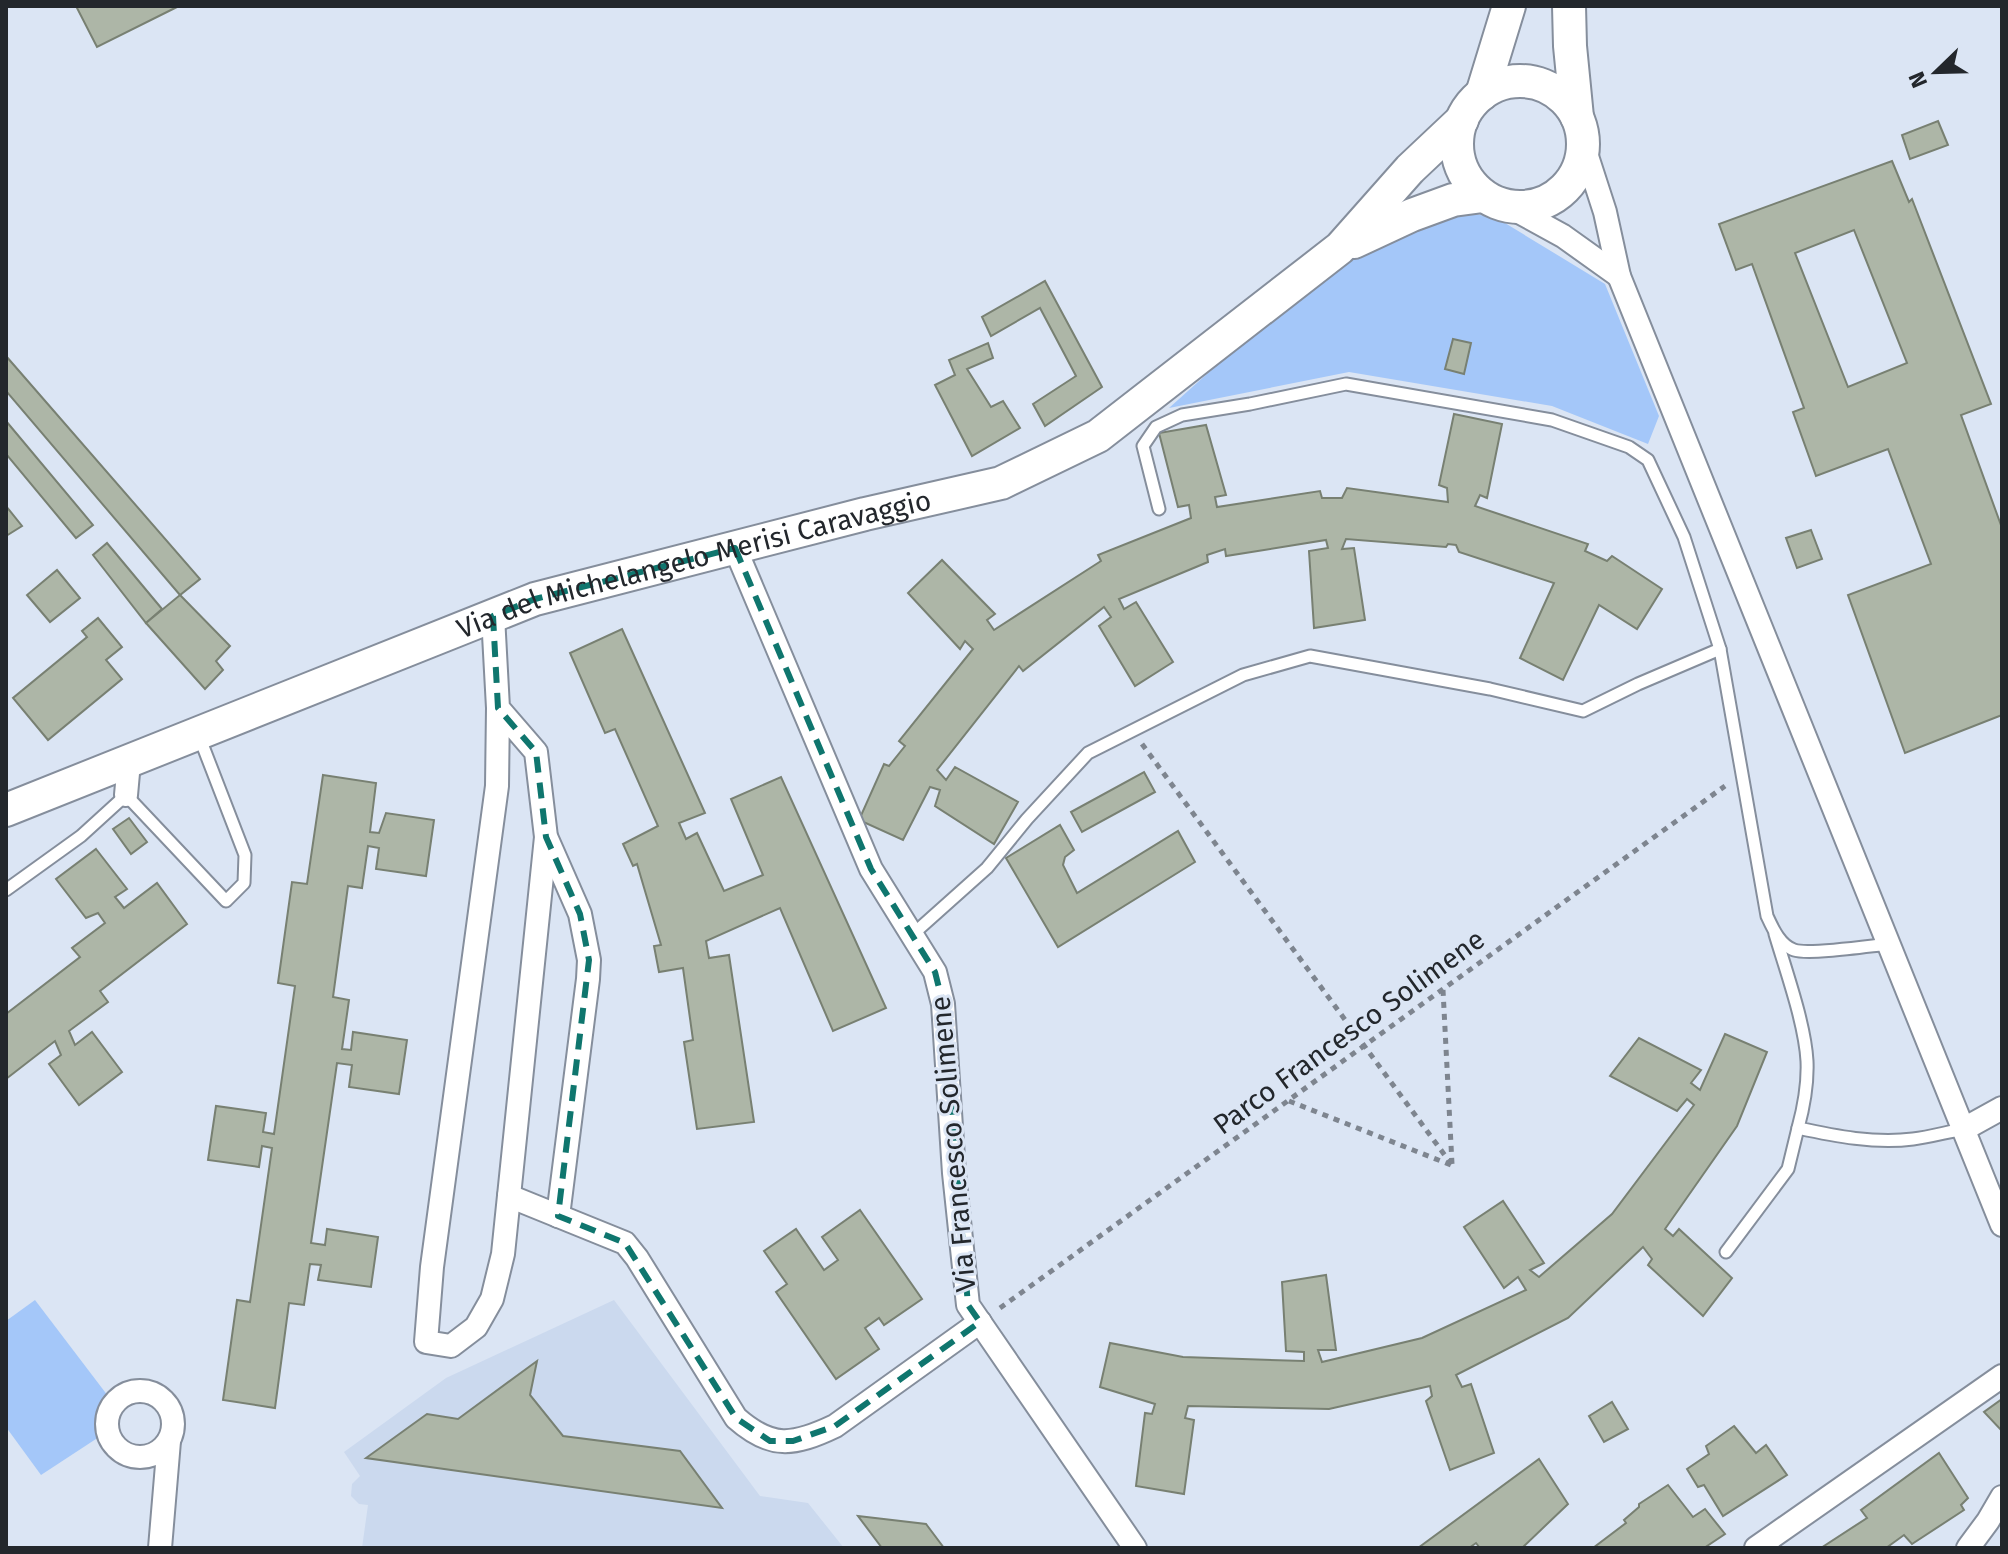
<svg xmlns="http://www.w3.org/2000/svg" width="2008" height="1554" viewBox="0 0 2008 1554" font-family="'Fira Sans',sans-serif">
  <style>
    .built { fill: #cbd9ee }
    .green { fill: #a4c7f9 }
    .building { fill: #adb6a7; stroke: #788072; stroke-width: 2; fill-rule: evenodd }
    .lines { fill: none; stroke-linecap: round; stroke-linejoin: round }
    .lane-casing { stroke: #858e9c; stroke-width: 15 }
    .street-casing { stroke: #858e9c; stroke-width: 26 }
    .secondary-casing { stroke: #858e9c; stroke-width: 36 }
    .path { stroke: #7e858f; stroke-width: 5; stroke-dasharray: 6 6; stroke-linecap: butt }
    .lane { stroke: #fff; stroke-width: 11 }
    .street { stroke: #fff; stroke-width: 22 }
    .secondary { stroke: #fff; stroke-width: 32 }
    .marked { fill: none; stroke: #0f766e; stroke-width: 6; stroke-dasharray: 16 10; stroke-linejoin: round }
    .labels { text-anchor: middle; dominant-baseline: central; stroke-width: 6; stroke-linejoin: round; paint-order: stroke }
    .street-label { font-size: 28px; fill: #23272c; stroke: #dbe5f4 }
  </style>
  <rect width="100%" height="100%" fill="#dbe5f4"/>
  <!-- built -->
  <polygon class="built" points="614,1300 760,1496 808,1503 844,1548 362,1548 368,1505 359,1504 351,1496 352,1484 360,1476 344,1452 446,1378"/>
  <!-- green -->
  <g class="green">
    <polygon points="1469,212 1500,220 1605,284 1659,416 1648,444 1552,406 1349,372 1169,408 1247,338 1342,263 1413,229"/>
    <polygon points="35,1300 108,1396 99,1437 41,1475 6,1427 6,1321"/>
  </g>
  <!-- building -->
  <g class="building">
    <polygon points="76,6 179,6 97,47"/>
    <polygon points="1938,121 1948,145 1910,159 1902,135"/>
    <path d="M 1892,161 L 1909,202 L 1912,199 L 1991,404 L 1961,415 L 2002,528 L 2002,715 L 1905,753 L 1848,595 L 1931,564 L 1888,449 L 1816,476 L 1793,412 L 1804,408 L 1752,264 L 1736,270 L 1719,224 ZM 1854,230 L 1907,363 L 1848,387 L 1795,253 Z"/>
    <polygon points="1045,281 1102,387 1045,426 1033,404 1076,376 1040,308 991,336 982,317"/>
    <polygon points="1453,339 1471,343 1464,374 1445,369"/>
    <polygon points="988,343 993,358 967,369 991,407 1003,401 1020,428 972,456 935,385 955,375 949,360"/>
    <polygon points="6,356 200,579 180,595 6,391"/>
    <polygon points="1454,414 1502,424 1487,498 1480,495 1475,506 1588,544 1585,551 1607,561 1612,556 1662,589 1637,629 1599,605 1563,680 1520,658 1554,583 1459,552 1456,545 1448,544 1446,547 1346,539 1342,549 1354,548 1365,620 1314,628 1309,551 1328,548 1326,540 1226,556 1225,549 1207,555 1208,562 1119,599 1124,609 1136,602 1173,662 1135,686 1099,626 1111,617 1104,607 1023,671 1019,666 937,770 946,780 955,767 1018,802 994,844 935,806 940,790 930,787 903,840 859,820 884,764 889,766 905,746 899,741 973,649 965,641 960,649 908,593 942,560 995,614 987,620 994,630 1101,561 1098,555 1191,518 1189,505 1178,507 1159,433 1206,425 1226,495 1215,497 1217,507 1320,491 1322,498 1342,498 1347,488 1448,502 1447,488 1439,485"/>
    <polygon points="6,421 93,525 76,538 6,454"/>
    <polygon points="6,506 22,526 6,536"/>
    <polygon points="1811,530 1822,559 1797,568 1786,538"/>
    <polygon points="107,543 162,609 146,623 93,555"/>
    <polygon points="57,570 80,598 50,622 27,595"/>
    <polygon points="180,595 230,646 216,661 223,670 205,689 146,623"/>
    <polygon points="98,618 122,647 106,660 122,679 48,740 13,698 87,637 82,631"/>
    <polygon points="622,629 705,813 679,823 686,839 697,833 724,891 763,875 731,799 781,777 886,1008 833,1031 780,908 706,941 709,958 729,955 754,1122 697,1129 684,1042 693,1040 683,968 659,972 654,946 661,945 637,864 633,866 623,844 658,826 615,729 605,733 570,653"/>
    <polygon points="1144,772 1155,792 1082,832 1071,812"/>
    <polygon points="323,775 376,783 370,832 379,833 386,813 434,820 426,876 376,869 379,848 368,846 362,888 348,886 333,997 349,1000 342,1049 351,1050 353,1032 407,1040 399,1094 349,1087 352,1065 337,1063 311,1243 325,1245 327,1229 378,1237 371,1287 318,1280 321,1265 310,1264 304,1305 289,1303 275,1408 223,1400 237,1300 250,1302 272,1148 262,1146 259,1167 208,1160 216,1106 266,1113 263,1132 274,1134 295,986 278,983 292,882 307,884"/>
    <polygon points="129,818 147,842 131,854 113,829"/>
    <polygon points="1060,825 1074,850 1065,857 1063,865 1077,893 1178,831 1195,862 1058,947 1006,858"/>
    <polygon points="96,849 127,889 115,897 124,908 157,883 187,924 100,991 108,1002 69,1031 75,1045 92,1032 122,1072 79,1105 49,1064 61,1055 55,1041 6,1079 6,1014 80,957 72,948 105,923 98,913 86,918 56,879"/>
    <polygon points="1725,1034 1767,1052 1737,1126 1665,1229 1673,1236 1679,1229 1732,1278 1703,1316 1648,1265 1652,1259 1643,1247 1568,1318 1456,1375 1462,1387 1471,1384 1494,1453 1450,1470 1426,1401 1432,1396 1430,1386 1329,1409 1188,1406 1185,1418 1194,1420 1184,1494 1136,1486 1145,1413 1152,1414 1155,1404 1100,1387 1110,1343 1183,1357 1304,1361 1304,1352 1286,1351 1282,1282 1326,1275 1336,1350 1318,1350 1322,1362 1422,1338 1526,1290 1518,1277 1504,1288 1464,1227 1503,1201 1544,1263 1530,1270 1539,1277 1612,1214 1694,1105 1687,1099 1677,1111 1610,1076 1639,1038 1701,1070 1691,1083 1700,1090"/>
    <polygon points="860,1210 922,1299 884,1325 879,1318 865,1328 879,1349 836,1379 776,1292 787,1284 764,1251 796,1229 824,1270 838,1260 822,1237"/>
    <polygon points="537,1361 530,1395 563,1436 680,1451 722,1508 366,1458 427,1414 458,1419"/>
    <polygon points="2002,1399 2002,1431 1984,1412"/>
    <polygon points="1612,1402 1628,1429 1604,1442 1589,1416"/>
    <polygon points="1734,1426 1756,1453 1766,1445 1787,1475 1723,1516 1704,1485 1698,1487 1687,1469 1709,1454 1706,1446"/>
    <polygon points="1939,1453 1968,1498 1961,1505 1964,1510 1912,1544 1904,1535 1886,1548 1821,1548 1867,1518 1861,1510"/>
    <polygon points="1539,1459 1568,1504 1522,1548 1480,1548 1476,1543 1469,1548 1418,1548"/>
    <polygon points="1668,1485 1693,1517 1705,1509 1725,1534 1704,1548 1593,1548 1626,1523 1624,1520 1639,1507 1639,1504"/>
    <polygon points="858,1516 926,1524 944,1548 882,1548"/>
  </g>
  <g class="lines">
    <defs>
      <g id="lane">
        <path d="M 1159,509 L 1143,446 L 1156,427 L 1182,415 L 1250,404 L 1346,384 L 1552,420 L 1629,447 L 1648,460 L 1684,537 L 1720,649 L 1767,916 C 1773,929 1780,945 1794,950 C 1809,955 1869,946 1889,944"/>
        <polyline points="6,890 81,836 126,795 226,901 244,883 245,855 199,736"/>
        <path d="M 1775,934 C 1786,971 1805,1024 1807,1061 C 1808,1084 1804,1106 1798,1128 C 1835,1136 1875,1144 1913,1139 C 1930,1137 1947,1132 1964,1129"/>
        <polyline points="912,935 987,868 1027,819 1088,753 1243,675 1310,656 1490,689 1583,711 1638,684 1720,649"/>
        <polyline points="1726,1252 1788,1169 1798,1128"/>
      </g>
      <g id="street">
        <polyline points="1583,144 1605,212 1619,276 2002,1225"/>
        <polyline points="1510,207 1563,236 1619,276"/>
        <polyline points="735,548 871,869 935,972 943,1004 954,1173 968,1305 1135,1548"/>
        <polyline points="493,616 498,708 497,786 432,1267 426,1342 451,1346 476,1327 492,1299 503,1254 546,837 536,752 498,708"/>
        <polyline points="126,795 129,762"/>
        <polyline points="547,839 580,914 589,960 588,979 558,1216"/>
        <polyline points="1964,1129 2002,1108"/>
        <path d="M 509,1196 L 625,1243 L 637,1258 L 736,1418 C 771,1449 793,1446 835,1426 L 980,1322"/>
        <circle cx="140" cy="1424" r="33"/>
        <polyline points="160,1548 169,1441"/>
        <polyline points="1756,1548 2002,1376"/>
        <polyline points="1968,1548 1988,1521 2002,1497"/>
      </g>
      <g id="secondary">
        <polyline points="1569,6 1570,46 1577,117"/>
        <circle cx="1520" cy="144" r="63"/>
        <polyline points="1482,94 1509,6"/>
        <polyline points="1354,242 1412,215 1453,200 1483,196"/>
        <path id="s1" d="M 6,810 L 535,599 L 865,514 L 1001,483 L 1098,436 L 1340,248 L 1410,169 L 1462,120"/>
      </g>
    </defs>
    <!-- lane casing -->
    <use href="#lane" class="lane-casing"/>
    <!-- street casing -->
    <use href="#street" class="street-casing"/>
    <!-- secondary casing -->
    <use href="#secondary" class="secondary-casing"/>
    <!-- path -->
    <g class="path">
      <polyline points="1142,744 1452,1165"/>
      <polyline points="1443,990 1452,1164"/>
      <polyline points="1289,1101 1451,1165"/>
      <polyline points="1000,1308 1725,786"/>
    </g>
    <!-- lane -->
    <use href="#lane" class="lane"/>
    <!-- street -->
    <use href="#street" class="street"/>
    <!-- secondary -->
    <use href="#secondary" class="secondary"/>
  </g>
  <!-- marked area -->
  <path class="marked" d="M 735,548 L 871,869 L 935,972 L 943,1004 L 968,1305 L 980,1322 L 835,1426 L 793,1441 L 770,1441 L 736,1418 L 625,1243 L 558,1216 L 589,960 L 580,914 L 546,837 L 536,752 L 498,708 L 493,616 L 535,599 Z"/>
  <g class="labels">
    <!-- street labels -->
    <g class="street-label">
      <text stroke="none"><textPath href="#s1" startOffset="732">Via del Michelangelo Merisi Caravaggio</textPath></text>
      <text transform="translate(1349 1032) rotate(-36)">Parco Francesco Solimene</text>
      <text transform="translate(953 1144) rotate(-95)">Via Francesco Solimene</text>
    </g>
  </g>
  <!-- border -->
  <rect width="2008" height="1554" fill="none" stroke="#23272c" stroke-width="16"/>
  <!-- north arrow -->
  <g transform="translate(1936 72) rotate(247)" stroke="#dbe5f4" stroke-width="6" paint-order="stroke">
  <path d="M0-6L14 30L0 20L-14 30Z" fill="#23272c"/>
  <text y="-12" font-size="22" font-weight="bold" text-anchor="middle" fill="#23272c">N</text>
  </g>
</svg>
